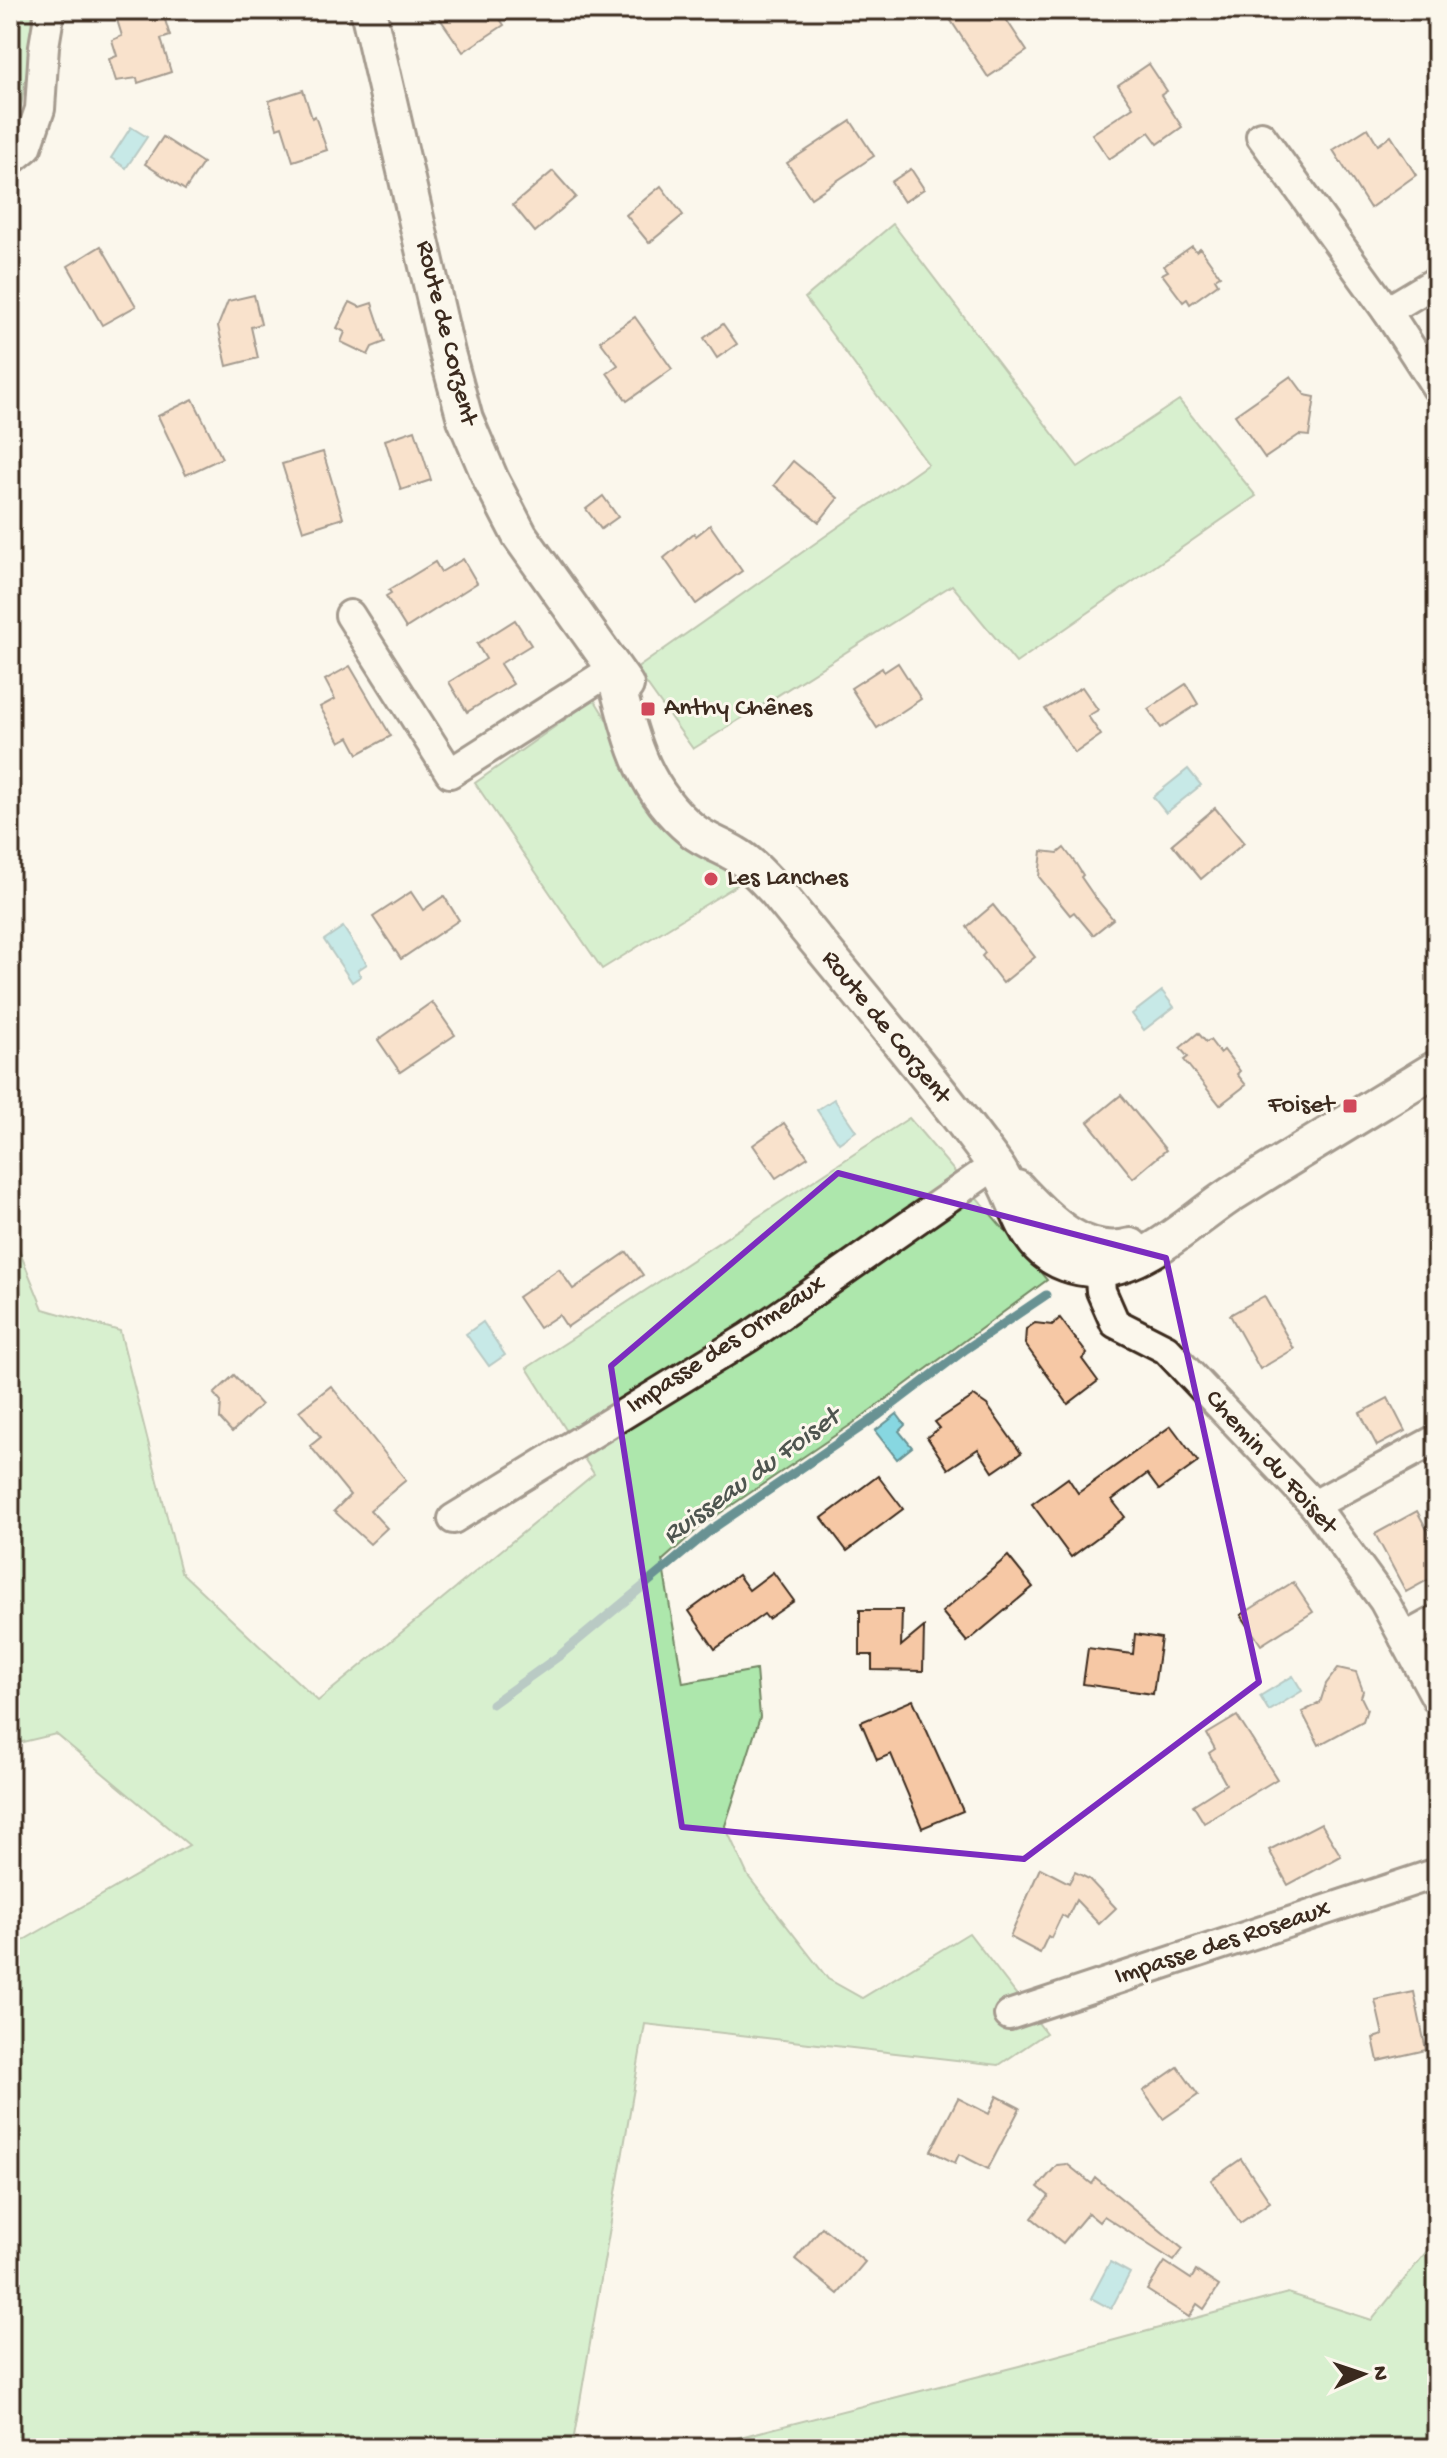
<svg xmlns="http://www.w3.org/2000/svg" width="1447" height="2458" viewBox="0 0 1447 2458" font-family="'Gochi Hand',sans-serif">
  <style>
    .green { fill: #ade7ac; stroke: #748865; stroke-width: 2 }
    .water { fill: #87d7e1; stroke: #699293; stroke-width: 2 }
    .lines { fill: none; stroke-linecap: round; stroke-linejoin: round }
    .stream { stroke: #699293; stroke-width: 9 }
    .building { fill: #f6c8a5; stroke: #3b2a1e; stroke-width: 2 }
    .minor-casing { stroke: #3b2a1e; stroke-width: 34 }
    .tertiary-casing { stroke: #3b2a1e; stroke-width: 40 }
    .minor { stroke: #fbf7ec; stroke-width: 28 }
    .tertiary { stroke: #fbf7ec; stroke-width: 34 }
    .marked { fill: none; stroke: #7b2cbf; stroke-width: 6; stroke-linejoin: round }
    .poi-dot { fill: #d1495b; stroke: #fbf7ec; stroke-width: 3 }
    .labels { text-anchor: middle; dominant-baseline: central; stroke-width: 6; stroke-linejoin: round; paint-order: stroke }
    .street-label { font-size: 26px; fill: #3b2a1e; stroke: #fbf7ec }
    .poi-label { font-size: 26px; fill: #3b2a1e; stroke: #fbf7ec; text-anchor: start }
    .water-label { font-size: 28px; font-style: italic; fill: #4e554f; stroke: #fbf7ec }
  </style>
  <rect width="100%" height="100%" fill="#fbf7ec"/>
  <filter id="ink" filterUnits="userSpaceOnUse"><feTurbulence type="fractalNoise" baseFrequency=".0125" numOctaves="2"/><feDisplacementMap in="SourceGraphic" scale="16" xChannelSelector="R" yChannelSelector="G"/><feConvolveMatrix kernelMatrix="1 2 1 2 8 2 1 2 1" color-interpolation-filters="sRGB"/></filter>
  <g filter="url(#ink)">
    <!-- green -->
    <g class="green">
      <polygon points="10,10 37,10 19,118 10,135"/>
      <polygon points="893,224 1078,467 1179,400 1256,496 1016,663 952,585 693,749 636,669 928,464 805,298"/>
      <polygon points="594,699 616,735 740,883 602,969 475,783"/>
      <polygon points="909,1118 1047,1280 852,1424 701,1526 662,1561 683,1683 756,1670 760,1717 725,1826 748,1876 828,1979 862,1998 969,1933 1046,2033 999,2065 645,2024 572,2448 10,2448 10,1948 189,1845 56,1734 10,1745 10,1228 43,1309 120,1331 181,1572 318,1701 594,1474 527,1368"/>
      <polygon points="1437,2242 1437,2448 697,2448 1019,2366 1288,2293 1372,2320 1431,2246"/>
    </g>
    <!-- water -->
    <g class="water">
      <polygon points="131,127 147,137 126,168 111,158"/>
      <polygon points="1188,769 1201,785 1166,813 1153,797"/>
      <polygon points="343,927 367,964 358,970 361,976 352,982 324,940"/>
      <polygon points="1162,991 1174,1007 1144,1030 1132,1014"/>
      <polygon points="834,1099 856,1131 839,1143 817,1110"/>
      <polygon points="483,1322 505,1355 489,1366 466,1334"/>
      <polygon points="897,1414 905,1425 899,1431 912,1447 897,1459 875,1431"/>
      <polygon points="1293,1676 1302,1691 1269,1711 1260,1696"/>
      <polygon points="1110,2262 1130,2273 1111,2309 1091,2298"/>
    </g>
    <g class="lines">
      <!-- stream -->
      <polyline class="stream" points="492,1704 559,1656 712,1529 879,1415 966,1349 1046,1295"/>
    </g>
    <!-- building -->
    <g class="building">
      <polygon points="114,10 162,10 170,36 161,39 171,72 138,83 137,78 116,81 109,59 117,56 112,40 122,36"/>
      <polygon points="434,10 494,10 504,25 463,52"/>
      <polygon points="944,10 1000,10 1027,51 988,77"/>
      <polygon points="1149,64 1167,91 1161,95 1182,127 1158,144 1149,132 1109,159 1092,134 1133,107 1118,85"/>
      <polygon points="303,90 312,118 315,116 327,150 293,161 282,126 277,128 269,101"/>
      <polygon points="851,121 874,156 811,198 787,163"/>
      <polygon points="1368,128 1378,145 1391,136 1416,175 1370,208 1333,150"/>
      <polygon points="163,137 203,163 185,190 145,164"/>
      <polygon points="911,169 924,189 904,202 891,182"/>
      <polygon points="553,171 576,197 535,232 513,205"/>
      <polygon points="661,186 683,215 649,243 626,215"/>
      <polygon points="101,246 136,306 102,325 68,266"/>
      <polygon points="1192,246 1196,251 1200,248 1220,276 1215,279 1218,284 1190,304 1187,299 1183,302 1162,274 1168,271 1164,266"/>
      <polygon points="254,295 261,324 251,327 258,358 227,366 218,326 228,301"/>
      <polygon points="350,302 360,307 372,303 385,342 372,347 368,355 341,342 345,332 337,328"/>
      <polygon points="635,317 672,369 627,401 607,373 618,365 600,341"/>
      <polygon points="723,324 737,344 717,358 704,338"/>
      <polygon points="1291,376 1305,395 1315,397 1309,436 1299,435 1265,458 1235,415"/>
      <polygon points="193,399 222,458 186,475 158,416"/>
      <polygon points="415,430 431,480 401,490 385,440"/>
      <polygon points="323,452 343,518 303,531 282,464"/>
      <polygon points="793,461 838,498 819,522 774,485"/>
      <polygon points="603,496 618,517 601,529 586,509"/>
      <polygon points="710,525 742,571 696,604 664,558 694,533 696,536"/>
      <polygon points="463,559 477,583 406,628 386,596 391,593 389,590 435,562 441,572"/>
      <polygon points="515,620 531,645 500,664 513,684 467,712 449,682 486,659 477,644"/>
      <polygon points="898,663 921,699 877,728 851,688 882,668 884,672"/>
      <polygon points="350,666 391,736 358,754 349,737 340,742 320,707 335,699 325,680"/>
      <polygon points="1186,684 1198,704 1161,728 1148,709"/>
      <polygon points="1082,687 1098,710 1088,716 1101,735 1075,753 1045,709"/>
      <polygon points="1215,808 1244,843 1201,879 1172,844"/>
      <polygon points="1064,848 1076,864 1083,875 1081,877 1094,896 1113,919 1093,935 1074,912 1070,915 1039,877 1042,851 1058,853"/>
      <polygon points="411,892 423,910 444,896 459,920 401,959 373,917"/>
      <polygon points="993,905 1035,957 1003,983 982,956 985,953 967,927"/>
      <polygon points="432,1002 455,1035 400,1072 378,1040"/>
      <polygon points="1198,1033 1206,1042 1210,1040 1220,1053 1224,1050 1240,1071 1237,1074 1246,1085 1220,1105 1184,1060 1188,1057 1180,1048"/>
      <polygon points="1121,1095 1166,1150 1133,1178 1088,1122"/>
      <polygon points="784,1123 808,1157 776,1178 753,1145"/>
      <polygon points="627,1252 643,1275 567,1327 559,1315 539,1328 518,1297 559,1269 573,1289"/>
      <polygon points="1264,1296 1294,1349 1260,1369 1230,1315"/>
      <polygon points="1060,1318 1087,1354 1082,1359 1098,1381 1068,1404 1025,1344 1026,1329 1035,1323 1052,1325"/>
      <polygon points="234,1375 261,1405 232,1432 220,1419 221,1402 214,1394"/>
      <polygon points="331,1386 406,1480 370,1510 387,1528 370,1544 334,1511 350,1495 310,1446 321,1437 299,1411"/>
      <polygon points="974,1396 987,1405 1021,1453 993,1472 978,1449 948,1469 927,1437 940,1428 935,1422"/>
      <polygon points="1388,1398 1405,1431 1377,1446 1360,1413"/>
      <polygon points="1171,1426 1198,1462 1159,1490 1147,1474 1112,1500 1125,1517 1071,1557 1032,1504 1068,1478 1078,1493"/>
      <polygon points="878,1476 903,1509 847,1551 822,1518"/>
      <polygon points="1417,1511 1437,1548 1437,1575 1406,1592 1375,1534"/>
      <polygon points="1008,1556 1033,1587 967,1642 942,1612"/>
      <polygon points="773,1572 794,1601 768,1619 764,1614 715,1649 689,1611 738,1575 749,1590"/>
      <polygon points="1293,1582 1313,1612 1261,1645 1241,1615"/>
      <polygon points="860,1610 902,1610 901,1646 924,1627 923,1671 872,1670 872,1655 860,1655"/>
      <polygon points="1135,1634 1161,1638 1153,1694 1083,1684 1088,1648 1133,1654"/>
      <polygon points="1338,1668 1356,1672 1363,1691 1361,1697 1367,1709 1363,1721 1319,1745 1302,1712 1320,1703 1326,1684"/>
      <polygon points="913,1700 963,1811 922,1828 891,1754 877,1760 861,1722"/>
      <polygon points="1237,1716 1277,1779 1204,1823 1193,1805 1226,1784 1209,1753 1215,1749 1207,1734"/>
      <polygon points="1321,1823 1341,1856 1288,1885 1269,1850"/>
      <polygon points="1040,1868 1069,1883 1075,1872 1089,1879 1116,1908 1099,1924 1076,1900 1067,1918 1062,1915 1051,1938 1048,1936 1040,1953 1010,1937"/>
      <polygon points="1414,1992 1426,2050 1378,2061 1373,2038 1383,2035 1375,2000"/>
      <polygon points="1178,2067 1198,2095 1163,2119 1143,2091"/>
      <polygon points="997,2096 1020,2108 988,2169 959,2154 955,2163 931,2151 958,2098 989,2114"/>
      <polygon points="1241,2159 1270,2202 1240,2223 1211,2180"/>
      <polygon points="1067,2164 1092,2184 1096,2178 1183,2249 1174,2261 1104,2216 1099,2222 1088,2213 1063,2243 1032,2218 1049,2196 1038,2187 1057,2165"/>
      <polygon points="822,2227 865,2262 838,2294 795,2259"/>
      <polygon points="1165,2262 1191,2279 1196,2271 1219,2286 1204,2309 1197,2304 1189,2317 1147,2290"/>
    </g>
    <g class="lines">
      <defs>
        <g id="minor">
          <polyline points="1261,136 1387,311 1437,388"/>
          <polyline points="10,161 27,147 40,109 44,46 50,10"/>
          <polyline points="1387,311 1437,281"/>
          <polyline points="350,615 450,773 613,669"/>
          <polyline points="1101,1251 1099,1269 1101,1291 1115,1323 1166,1349 1314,1505 1384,1601 1437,1699"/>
          <polyline points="1314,1505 1437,1439"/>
          <polyline points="453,1519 749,1337 995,1165"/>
          <polyline points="1404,1638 1437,1620"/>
          <polyline points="1009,2015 1437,1873"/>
        </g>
        <g id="tertiary">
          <polyline points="368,10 447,353 465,419 491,480 520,536 626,685"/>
          <path d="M 613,669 C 630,731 639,787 692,830 C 705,841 721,845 735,854 C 751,863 763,878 776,891 C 849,982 927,1072 996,1166 C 1014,1191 1018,1223 1039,1246 C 1054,1262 1077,1270 1099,1269 C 1148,1266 1195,1217 1235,1192 C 1302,1150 1370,1109 1437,1068"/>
          <path d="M 1017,1188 C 1047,1219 1083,1259 1131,1246"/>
        </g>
      </defs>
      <!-- minor casing -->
      <use href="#minor" class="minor-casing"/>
      <!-- tertiary casing -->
      <use href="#tertiary" class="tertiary-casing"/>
      <!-- minor -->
      <use href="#minor" class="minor"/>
      <!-- tertiary -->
      <use href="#tertiary" class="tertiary"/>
    </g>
  </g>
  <!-- marked area -->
  <path d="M0 0H1447V2458H0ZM 838,1173 L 1166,1258 L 1259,1682 L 1024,1859 L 682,1827 L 611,1366 Z" fill="#fbf7ec" fill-opacity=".55" fill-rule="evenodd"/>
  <path class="marked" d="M 838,1173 L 1166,1258 L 1259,1682 L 1024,1859 L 682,1827 L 611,1366 Z"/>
  <!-- markers -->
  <g class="poi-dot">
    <rect x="640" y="701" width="16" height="16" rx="4"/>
    <circle cx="711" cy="879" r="8"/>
    <rect x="1342" y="1098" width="16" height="16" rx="4"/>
  </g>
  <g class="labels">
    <!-- street labels -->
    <g class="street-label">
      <text transform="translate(445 333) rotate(76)">Route de Corzent</text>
      <text transform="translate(885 1028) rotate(51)">Route de Corzent</text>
      <text transform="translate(727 1346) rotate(-33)">Impasse des Ormeaux</text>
      <text transform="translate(1270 1463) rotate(48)">Chemin du Foiset</text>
      <text transform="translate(1223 1944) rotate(-18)">Impasse des Roseaux</text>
    </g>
    <!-- poi labels -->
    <g class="poi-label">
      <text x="664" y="709">Anthy Chênes</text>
      <text x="727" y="879">Les Lanches</text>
      <text x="1334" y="1106" text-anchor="end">Foiset</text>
    </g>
    <!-- water labels -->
    <g class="water-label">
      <text transform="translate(752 1477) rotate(-36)">Ruisseau du Foiset</text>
    </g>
  </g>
  <!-- margin -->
  <rect width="1447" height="2458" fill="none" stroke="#fbf7ec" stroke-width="40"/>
  <rect x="20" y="20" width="1407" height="2418" fill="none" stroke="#3b2a1e" stroke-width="3" filter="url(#ink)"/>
  <!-- north arrow -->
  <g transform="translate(1363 2374) rotate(87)" stroke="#fbf7ec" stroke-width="6" paint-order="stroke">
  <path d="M0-6L14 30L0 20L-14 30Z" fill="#3b2a1e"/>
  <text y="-12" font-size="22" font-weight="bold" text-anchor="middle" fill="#3b2a1e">N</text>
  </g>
</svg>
